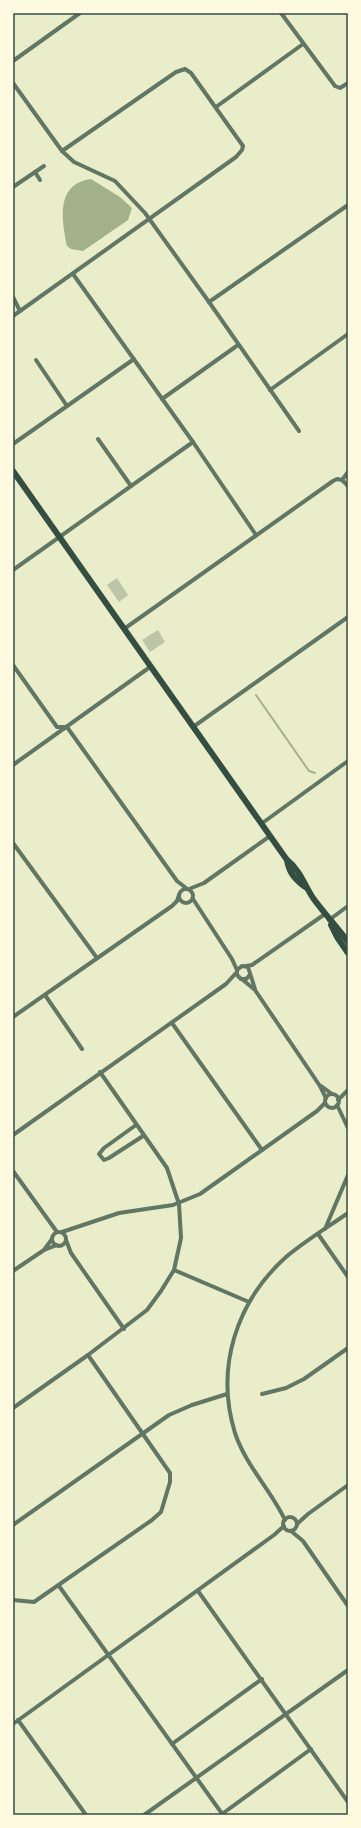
<svg xmlns="http://www.w3.org/2000/svg" width="361" height="1828" viewBox="0 0 361 1828" font-family="Figtree,sans-serif">
  <style>
    .water { fill: #a3b18a }
    .lines { fill: none; stroke-linecap: round; stroke-linejoin: round }
    .stream { stroke: #a3b18a; stroke-width: 2 }
    .building { fill: #bcc5a7 }
    .minor { stroke: #617663; stroke-width: 4 }
    .secondary { stroke: #344e41; stroke-width: 6 }
    .neatline { fill: none; stroke: #344e41; stroke-width: 1.5 }
  </style>
  <rect width="100%" height="100%" fill="#e9edc9"/>
  <!-- water -->
  <path class="water" d="M 91,179 L 120,197 L 132,208 L 128,220 L 83,251 L 71,249 L 67,246 C 62,220 55,184 91,179 Z"/>
  <g class="lines">
    <!-- stream -->
    <polyline class="stream" points="256,695 309,771 315,773"/>
  </g>
  <!-- building -->
  <g class="building">
    <polygon points="117,578 128,595 119,602 107,585"/>
    <polygon points="158,630 165,642 150,652 142,640"/>
  </g>
  <g class="lines">
    <!-- minor -->
    <g class="minor">
      <polyline points="281,13 335,86 340,88 348,83"/>
      <polyline points="13,61 80,13"/>
      <polyline points="13,83 62,151 74,162 115,181 145,213 209,302 299,431"/>
      <polyline points="216,107 303,44"/>
      <polyline points="35,172 40,180"/>
      <polyline points="13,187 44,166"/>
      <polyline points="73,274 193,442 256,535"/>
      <polyline points="13,297 20,311"/>
      <polyline points="209,302 348,205"/>
      <polyline points="13,316 236,157 242,150 243,146 191,73 185,69 176,72 62,151"/>
      <polyline points="36,360 67,406"/>
      <polyline points="270,390 348,334"/>
      <polyline points="162,399 238,345"/>
      <polyline points="98,439 131,486"/>
      <polyline points="13,444 134,359"/>
      <polyline points="342,480 348,486"/>
      <polyline points="13,570 193,442"/>
      <polyline points="124,629 333,481 337,479 342,480 348,472"/>
      <polyline points="13,665 57,727 67,727 177,881 186,888"/>
      <polyline points="193,727 348,617"/>
      <polyline points="13,765 150,667"/>
      <polyline points="261,824 348,761"/>
      <polyline points="13,843 97,958"/>
      <circle cx="186" cy="896" r="7"/>
      <polyline points="189,889 204,883 270,836"/>
      <polyline points="193,899 232,959 237,970"/>
      <polyline points="329,920 348,906"/>
      <polyline points="246,966 252,965 325,914"/>
      <polyline points="250,975 246,979 241,979 237,975 237,970 242,966 248,967 255,989"/>
      <polyline points="243,980 255,990 320,1086 326,1098"/>
      <polyline points="45,995 82,1049"/>
      <polyline points="13,1017 172,906 177,901 179,895"/>
      <polyline points="172,1023 262,1150"/>
      <polyline points="321,1086 332,1094"/>
      <circle cx="332" cy="1101" r="7"/>
      <polyline points="338,1100 348,1090"/>
      <polyline points="337,1105 348,1128"/>
      <polyline points="136,1125 104,1148 99,1154 104,1160 109,1158 143,1136"/>
      <polyline points="13,1135 226,984 236,973"/>
      <polyline points="13,1171 57,1232"/>
      <polyline points="325,1229 348,1175"/>
      <polyline points="62,1232 119,1213 173,1205 200,1194 317,1111 325,1103"/>
      <circle cx="59" cy="1239" r="7"/>
      <polyline points="318,1234 348,1277"/>
      <polyline points="66,1240 71,1253 124,1329"/>
      <polyline points="44,1250 57,1245"/>
      <polyline points="174,1270 249,1302"/>
      <polyline points="13,1271 44,1250 52,1239"/>
      <polyline points="262,1394 286,1388 304,1379 348,1348"/>
      <polyline points="13,1408 88,1355 147,1310 161,1291 174,1270 181,1238 179,1204 167,1168 100,1072"/>
      <circle cx="290" cy="1524" r="7"/>
      <path d="M 285,1520 C 271,1490 246,1466 235,1433 C 215,1368 236,1302 286,1257 C 305,1241 328,1227 348,1213"/>
      <polyline points="297,1524 308,1514 348,1485"/>
      <polyline points="13,1525 169,1415 192,1405 227,1394"/>
      <polyline points="291,1531 303,1541 348,1606"/>
      <polyline points="59,1586 223,1815"/>
      <polyline points="198,1591 348,1802"/>
      <polyline points="13,1600 34,1602 152,1520 161,1512 170,1482 170,1473 88,1355"/>
      <polyline points="18,1720 86,1815"/>
      <polyline points="13,1724 274,1535 284,1526"/>
      <polyline points="172,1744 262,1679"/>
      <polyline points="222,1814 311,1749"/>
      <polyline points="144,1815 348,1670"/>
    </g>
    <!-- secondary -->
    <g class="secondary">
      <path d="M 13,471 L 287,860 C 300,870 304,884 313,898 C 324,913 337,927 348,942"/>
      <path d="M 287,860 C 289,873 295,879 305,887"/>
      <polyline points="331,925 337,937 348,953"/>
    </g>
  </g>
  <!-- border -->
  <rect width="361" height="1828" fill="none" stroke="#fefae0" stroke-width="28"/>
  <rect x="14" y="14" width="333" height="1800" class="neatline"/>
</svg>
